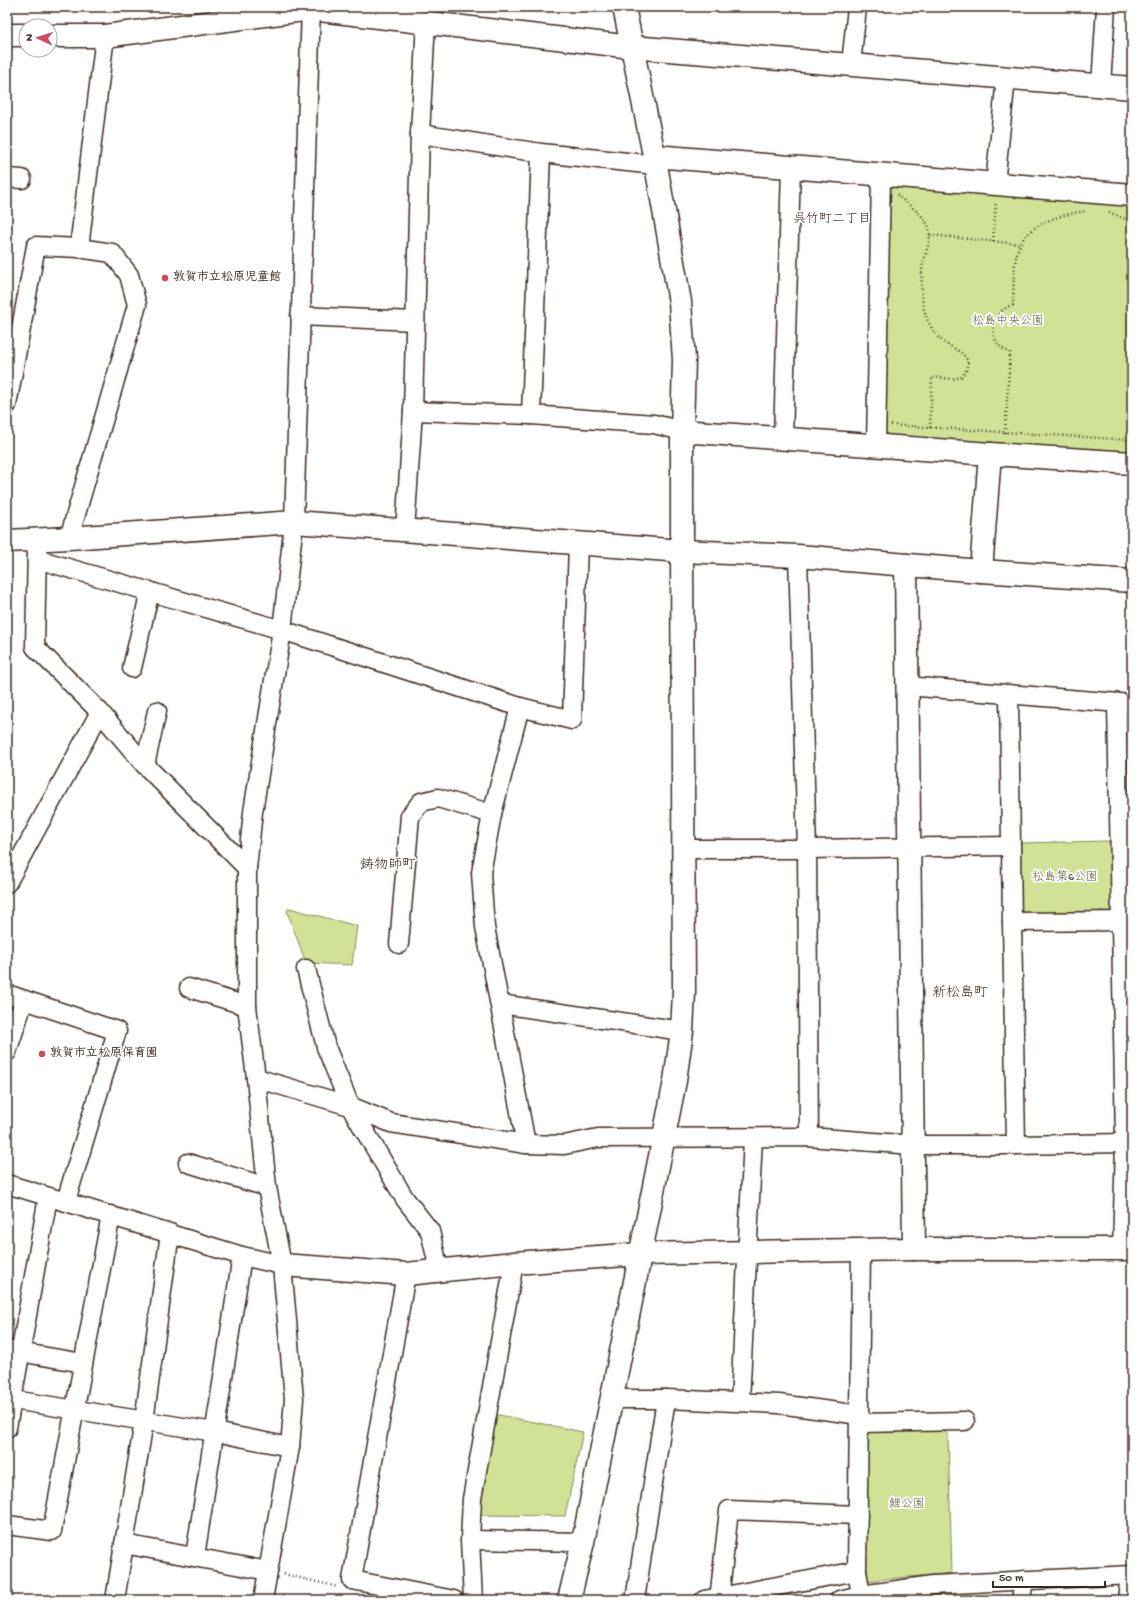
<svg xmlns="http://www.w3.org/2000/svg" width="1139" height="1607" viewBox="0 0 1139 1607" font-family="'Gochi Hand','Klee One',sans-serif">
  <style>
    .park { fill: #d1e296; stroke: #86865a }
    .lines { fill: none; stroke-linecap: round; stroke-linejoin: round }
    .minor-casing { stroke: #3b2a1e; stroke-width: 21 }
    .tertiary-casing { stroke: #3b2a1e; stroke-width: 25 }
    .path { stroke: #3b2a1e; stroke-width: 2.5; stroke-dasharray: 1 3; stroke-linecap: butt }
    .minor { stroke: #fff; stroke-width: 18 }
    .tertiary { stroke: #fff; stroke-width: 22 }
    .poi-dot { fill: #d1495b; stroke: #fff; stroke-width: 1.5 }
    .labels { text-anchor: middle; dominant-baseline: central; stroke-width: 3.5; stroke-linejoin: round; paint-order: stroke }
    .poi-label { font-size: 12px; font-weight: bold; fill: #3b2a1e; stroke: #fff; text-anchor: start }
    .park-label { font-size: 12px; fill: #60583c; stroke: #fff }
    .neighbourhood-label { font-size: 13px; fill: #3b2a1e; stroke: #fff }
    .quarter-label { font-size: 14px; fill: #3b2a1e; stroke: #fff }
  </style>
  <rect width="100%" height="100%" fill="#fff"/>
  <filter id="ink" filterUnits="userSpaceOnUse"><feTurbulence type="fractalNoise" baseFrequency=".025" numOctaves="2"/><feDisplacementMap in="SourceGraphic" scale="8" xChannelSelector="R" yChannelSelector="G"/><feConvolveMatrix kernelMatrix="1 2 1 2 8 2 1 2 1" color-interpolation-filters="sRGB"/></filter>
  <g filter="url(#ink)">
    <!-- park -->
    <g class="park">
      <polygon points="891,185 1132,204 1132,455 888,439 883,431 886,191"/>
      <polygon points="1108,841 1110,844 1111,908 1106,914 1027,916 1020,911 1019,845 1020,843"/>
      <polygon points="289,908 357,926 352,965 306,963 287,911"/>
      <polygon points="494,1414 583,1432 565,1516 476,1515"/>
      <polygon points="943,1430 948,1435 952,1573 865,1581 867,1431"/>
    </g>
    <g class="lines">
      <defs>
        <g id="minor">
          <polyline points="851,65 857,7"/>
          <polyline points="1101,85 1106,7"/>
          <polyline points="420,134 541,153 656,165"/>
          <polyline points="7,178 22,179"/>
          <polyline points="995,184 1006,78"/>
          <polyline points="79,248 105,36"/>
          <polyline points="300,316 415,321"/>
          <polyline points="7,405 36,246 79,248 112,253 129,275 137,305 69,538"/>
          <polyline points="413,411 531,415 654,424 682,431"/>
          <polyline points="531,415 541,153"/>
          <polyline points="783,439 791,168"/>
          <polyline points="876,446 881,175"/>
          <polyline points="405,531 413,411 420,134 426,21"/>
          <polyline points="37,548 35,647 100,712 145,765 247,868"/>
          <polyline points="798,556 807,849 809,1137"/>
          <polyline points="37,559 282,630 520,707 572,720 578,544"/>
          <polyline points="132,668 150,591"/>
          <polyline points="906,686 1132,704"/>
          <polyline points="1009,695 1012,922 1132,921"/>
          <polyline points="1117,703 1125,1143 1122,1249"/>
          <polyline points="520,707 492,814 481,873 485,927 526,1144 564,1145 598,1138 809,1137 913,1145 1016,1145 1125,1143"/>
          <polyline points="145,765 157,711"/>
          <polyline points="684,849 807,849 1010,846"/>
          <polyline points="7,883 100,712"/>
          <polyline points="1012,922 1016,1145"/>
          <polyline points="399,944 410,816 421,802 438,798 492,814"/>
          <polyline points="306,969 326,1047 350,1106 405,1199 430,1231 439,1270"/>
          <polyline points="189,988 247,1006"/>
          <polyline points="7,994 117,1031 66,1201"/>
          <polyline points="500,1004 682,1031"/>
          <polyline points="7,1052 24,1000"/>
          <polyline points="256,1078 350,1106 391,1123 526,1144"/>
          <polyline points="188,1163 267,1187"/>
          <polyline points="7,1184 242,1256 282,1265"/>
          <polyline points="406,1274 352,1580 454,1600"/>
          <polyline points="7,1350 83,1363"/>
          <polyline points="7,1399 215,1432 290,1447"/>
          <polyline points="612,1399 666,1399 779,1404 860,1415"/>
          <polyline points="740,1402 753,1138"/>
          <polyline points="860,1423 965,1421"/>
          <polyline points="7,1428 48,1197"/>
          <polyline points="7,1525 52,1531 111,1215"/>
          <polyline points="470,1540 583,1542"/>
          <polyline points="124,1544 268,1571"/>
          <polyline points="195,1556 242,1256"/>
          <polyline points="861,1595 857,1571 861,1251"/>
          <polyline points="115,1600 144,1421 170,1233"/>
          <polyline points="263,1600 290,1447 294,1399 282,1265 267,1187 256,1078 247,1006 247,868 253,812 282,630 294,522 311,7"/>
          <polyline points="473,1600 470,1540 472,1499 514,1263"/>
          <polyline points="635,1600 666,1399"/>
          <polyline points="704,1600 857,1571"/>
          <polyline points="719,1600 729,1510 858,1515"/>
          <polyline points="839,1600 861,1595 933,1585 1132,1575"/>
          <polyline points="1021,1600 1024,1580"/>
          <polyline points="1127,1600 1130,1575"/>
        </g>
        <g id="tertiary">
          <polyline points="7,35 26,35"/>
          <polyline points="50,36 105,36 311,9 632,47 1132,88"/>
          <polyline points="654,156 1132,195"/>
          <polyline points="682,431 990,454 1132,463"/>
          <polyline points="7,541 69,538 294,522 682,551 798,556 981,571 1132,581"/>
          <polyline points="906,565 914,1249"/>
          <polyline points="981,571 990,454"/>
          <polyline points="282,1265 406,1274 514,1263 640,1254 914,1249 1132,1249"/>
          <polyline points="569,1600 583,1542 675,1081 682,1031 684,992 682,551 682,431 684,360 680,302 656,165 624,7"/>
        </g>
      </defs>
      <!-- minor casing -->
      <use href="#minor" class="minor-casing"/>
      <!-- tertiary casing -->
      <use href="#tertiary" class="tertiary-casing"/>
      <!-- path -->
      <g class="path">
        <path d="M 897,195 C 906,203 920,212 926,222 C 936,236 923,255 922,270 C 921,285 921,301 926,316 C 929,324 934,333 940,339 C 949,348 964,350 968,362 L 966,371 L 961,377 L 952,379 L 932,377 L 930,428"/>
        <polyline points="1109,212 1132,222"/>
        <polyline points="930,235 1020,244"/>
        <polyline points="993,241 996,202"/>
        <polyline points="891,425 1132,440"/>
        <path d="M 1005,433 L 1010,352 C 986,345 989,311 1013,305 C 1014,286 1012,262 1020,245 C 1030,222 1064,214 1086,211"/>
        <polyline points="284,1574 338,1587"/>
      </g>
      <!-- minor -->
      <use href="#minor" class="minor"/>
      <!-- tertiary -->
      <use href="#tertiary" class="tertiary"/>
    </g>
  </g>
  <!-- markers -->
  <g class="poi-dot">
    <circle cx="165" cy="278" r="4"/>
    <circle cx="42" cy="1054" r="4"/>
  </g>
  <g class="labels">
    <!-- poi labels -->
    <g class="poi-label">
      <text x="173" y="278">敦賀市立松原児童館</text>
      <text x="50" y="1054">敦賀市立松原保育園</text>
    </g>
    <!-- park labels -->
    <g class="park-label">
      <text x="1008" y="322">松島中央公園</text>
      <text x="1065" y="878">松島第6公園</text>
      <text x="907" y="1505">鯉公園</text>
    </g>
    <!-- neighbourhood labels -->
    <g class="neighbourhood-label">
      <text x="832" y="219">呉竹町二丁目</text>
    </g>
    <!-- quarter labels -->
    <g class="quarter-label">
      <text x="388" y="865">鋳物師町</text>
      <text x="960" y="993">新松島町</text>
    </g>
  </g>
  <!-- margin -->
  <rect width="1139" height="1607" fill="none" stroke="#fff" stroke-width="24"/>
  <rect x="12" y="12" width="1115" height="1583" fill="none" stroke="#3b2a1e" stroke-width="1.5" filter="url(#ink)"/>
  <!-- north arrow -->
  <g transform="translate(38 38) rotate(273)"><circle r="19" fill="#ffffff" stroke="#b1aaa5"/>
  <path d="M0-3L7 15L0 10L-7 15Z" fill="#d1495b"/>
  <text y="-6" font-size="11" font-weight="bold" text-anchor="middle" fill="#3b2a1e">N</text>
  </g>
  <!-- scale -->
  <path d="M993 1581v6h112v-6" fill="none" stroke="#3b2a1e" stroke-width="2"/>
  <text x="999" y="1581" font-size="12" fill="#3b2a1e" stroke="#ffffff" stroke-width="3" paint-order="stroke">50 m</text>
</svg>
